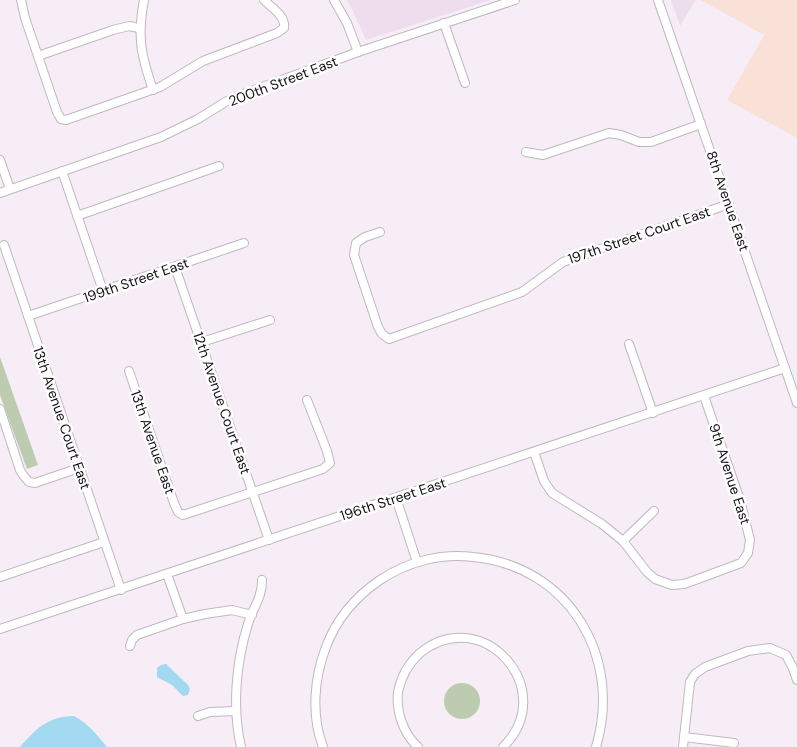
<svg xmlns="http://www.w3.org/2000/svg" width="797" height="747" viewBox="0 0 797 747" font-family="'DM Sans',sans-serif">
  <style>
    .built { fill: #eedeed }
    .industrial { fill: #fae1d8 }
    .green { fill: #bdcbb1 }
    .water { fill: #a3d8f1 }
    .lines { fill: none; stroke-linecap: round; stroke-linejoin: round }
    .minor-casing { stroke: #c0b7c0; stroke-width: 10 }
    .minor { stroke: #fff; stroke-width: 8 }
    .labels { text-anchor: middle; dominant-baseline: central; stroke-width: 5; stroke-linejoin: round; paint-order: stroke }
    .street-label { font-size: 14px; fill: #120f12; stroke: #fefefe }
  </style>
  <rect width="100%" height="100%" fill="#f7edf7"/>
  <!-- built -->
  <g class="built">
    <polygon points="346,0 491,0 366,40 350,5"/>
    <polygon points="671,0 696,0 680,26"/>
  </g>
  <!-- industrial -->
  <polygon class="industrial" points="700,0 797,0 797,138 727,100 764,35"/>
  <!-- green -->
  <g class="green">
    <polygon points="0,357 38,465 27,469 0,395"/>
    <circle cx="462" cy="701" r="18"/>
  </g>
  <!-- water -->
  <g class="water">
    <polygon points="166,664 188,685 190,689 188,695 183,696 172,685 157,677 157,668 161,665"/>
    <path d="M 74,716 C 89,724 97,735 107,747 L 20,747 C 37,728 47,717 74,716 Z"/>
  </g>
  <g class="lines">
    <defs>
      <g id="minor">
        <path d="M 21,0 L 25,18 L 57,112 L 61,119 L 66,120 L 160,87 L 203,61 L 277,33 L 284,28 C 286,16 272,8 264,0"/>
        <path d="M 144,0 C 137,37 141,55 153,90"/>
        <polyline points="334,0 347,23 358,52"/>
        <polyline points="658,0 797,403"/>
        <polyline points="444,23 465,83"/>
        <polyline points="38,56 113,30 129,26 139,28"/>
        <polyline points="526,152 543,155 609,133 621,135 639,142 651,142 701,124"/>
        <polyline points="0,160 10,189"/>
        <polyline points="62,171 103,291"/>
        <polyline points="0,193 161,137 198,119 227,101 246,93 358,52 515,0"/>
        <polyline points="77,216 219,166"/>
        <polyline points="380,232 365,237 356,243 354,255 378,327 382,334 389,339 522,292 563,262 729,204"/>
        <polyline points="4,245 121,590"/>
        <polyline points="175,267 269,540"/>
        <polyline points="28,316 244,243"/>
        <polyline points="202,342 270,320"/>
        <polyline points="629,344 653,413"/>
        <polyline points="129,371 174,503 178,512 183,515 323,469 330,463 327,451 307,400"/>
        <polyline points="0,409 20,470 23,475 29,482 35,483 79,468"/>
        <polyline points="534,452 544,481 552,493 602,524 623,541 647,572 655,579 672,585 684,584 698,579 741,563 748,553 750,540 740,500 704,396"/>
        <polyline points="396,498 417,562"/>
        <polyline points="623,541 654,511"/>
        <polyline points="167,574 183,619"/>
        <polyline points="0,577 104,542"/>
        <polyline points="0,629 785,368"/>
        <polyline points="130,646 132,640 137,635 183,619 205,614 232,610 252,615"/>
        <polyline points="198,716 210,712 236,711"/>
        <polyline points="684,737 734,743"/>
        <path d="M 241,747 C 232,708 236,662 248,624 C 253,607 262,599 262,580"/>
        <path d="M 323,747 C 311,715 314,678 326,647 C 336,620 355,597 380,580 C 407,562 440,553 473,557 C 569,566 623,657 596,747"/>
        <path d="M 418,747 C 403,733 396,712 398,692 C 401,677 409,663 420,653 C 482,602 561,690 503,747"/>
        <polyline points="683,747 690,682 695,674 705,667 748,651 770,648 786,655 792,666 797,680"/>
      </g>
    </defs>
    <!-- minor casing -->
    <use href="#minor" class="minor-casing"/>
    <!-- minor -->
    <use href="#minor" class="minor"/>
  </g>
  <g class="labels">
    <!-- street labels -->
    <g class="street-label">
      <text transform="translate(283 81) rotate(-21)">200th Street East</text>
      <text transform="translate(728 201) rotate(71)">8th Avenue East</text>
      <text transform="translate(639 235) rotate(-19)">197th Street Court East</text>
      <text transform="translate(136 280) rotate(-19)">199th Street East</text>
      <text transform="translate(222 403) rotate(71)">12th Avenue Court East</text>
      <text transform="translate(62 418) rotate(71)">13th Avenue Court East</text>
      <text transform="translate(153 442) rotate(71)">13th Avenue East</text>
      <text transform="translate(730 474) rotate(72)">9th Avenue East</text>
      <text transform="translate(393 499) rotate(-18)">196th Street East</text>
    </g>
  </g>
</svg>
